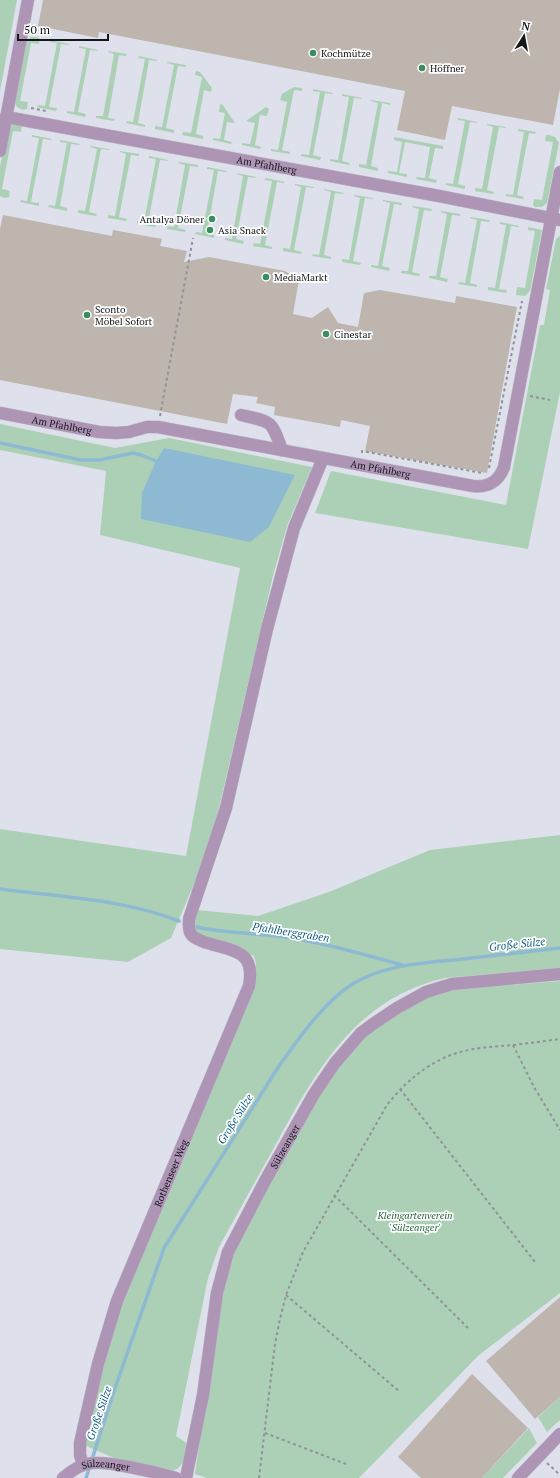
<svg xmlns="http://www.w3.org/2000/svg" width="560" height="1478" viewBox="0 0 560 1478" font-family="'PT Serif',serif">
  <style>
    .green { fill: #acd0b5 }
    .water { fill: #8db9d3 }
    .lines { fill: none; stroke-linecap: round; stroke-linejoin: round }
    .stream { stroke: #8db9d3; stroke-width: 3.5 }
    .building { fill: #beb5af }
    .minor-casing { stroke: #babcc5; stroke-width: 13 }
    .path { stroke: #909299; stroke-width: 2; stroke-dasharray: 3 3; stroke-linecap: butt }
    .minor { stroke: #ae95b6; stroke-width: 12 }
    .poi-dot { fill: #3a8d5f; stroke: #fff; stroke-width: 1.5 }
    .labels { text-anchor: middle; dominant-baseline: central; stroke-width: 3.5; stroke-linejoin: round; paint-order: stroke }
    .poi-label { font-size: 10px; fill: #15161a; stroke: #fff; text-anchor: start }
    .street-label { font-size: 10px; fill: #15161a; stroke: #fff }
    .park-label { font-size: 10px; font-style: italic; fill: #27653e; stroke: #fff }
    .water-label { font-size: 11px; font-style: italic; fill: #115e82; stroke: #fff }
  </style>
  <rect width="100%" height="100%" fill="#dee1eb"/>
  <!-- green -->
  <g class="green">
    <polygon points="0,0 17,0 0,91"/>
    <polygon points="31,37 37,37 40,39 39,44 31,43 20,101 28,102 27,109 23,110 17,107 14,101 25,42"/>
    <polygon points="50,40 69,44 69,45 61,44 49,107 57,108 56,111 37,107 38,105 45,106 57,43 50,42"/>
    <polygon points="79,46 98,50 98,51 90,50 78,112 86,114 85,117 67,113 67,111 74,112 86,49 79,48"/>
    <polygon points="108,51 127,54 126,56 119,55 108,118 115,119 114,121 96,118 96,116 103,116 114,54 108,52"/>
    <polygon points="139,56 157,60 157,61 149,60 138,123 145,125 145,127 126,123 127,121 133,122 145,59 138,58"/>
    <polygon points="167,62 186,65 186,67 178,66 166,128 174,130 174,133 155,129 155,126 162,127 174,65 167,63"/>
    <polygon points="196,71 200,72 212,88 211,92 204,90 196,134 203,136 203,139 182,135 183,132 191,133 202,77 195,75"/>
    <polygon points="294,87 302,88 302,91 294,90 282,150 290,152 290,154 271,151 271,149 278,150 287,102 280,100 282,94"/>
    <polygon points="313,89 333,93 332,94 325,93 313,155 321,157 320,160 301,156 301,154 309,155 320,92 313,91"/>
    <polygon points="342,94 362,98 362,99 354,98 342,161 350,163 349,165 330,161 330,159 338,160 349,97 342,96"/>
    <polygon points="371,100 390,103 390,105 382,103 371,166 378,168 378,171 359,167 359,164 366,165 378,103 371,101"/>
    <polygon points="222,104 235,123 227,122 224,140 232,142 231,144 213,140 213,138 220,139 225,113 219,112 220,105"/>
    <polygon points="266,107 269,109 267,116 260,115 255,145 261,147 260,149 242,145 242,143 250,144 255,123 246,121"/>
    <polygon points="458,118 477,122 477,123 470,122 458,184 465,186 465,189 446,185 446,183 453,184 465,121 458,120"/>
    <polygon points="487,124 506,127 506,128 499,127 487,190 494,192 493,194 475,191 475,188 482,189 493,127 487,125"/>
    <polygon points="12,125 19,125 22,127 21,132 13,131 2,189 10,191 9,197 5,198 0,196 0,167 7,130"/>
    <polygon points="518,129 536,132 535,134 529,133 517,195 524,197 523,199 506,196 506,194 513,195 524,132 518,131"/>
    <polygon points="32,135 52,139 51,140 43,139 31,202 39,203 39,206 20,202 21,200 27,201 39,138 32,137"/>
    <polygon points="546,135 549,135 555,137 559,143 547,203 542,207 535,207 533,205 534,199 542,200 553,142 545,141"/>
    <polygon points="394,137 443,146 443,149 435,148 429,178 437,180 436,183 416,179 417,177 425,178 430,147 405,142 399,173 407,174 407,177 388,173 388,171 397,172 402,142 394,140"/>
    <polygon points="60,140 80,144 79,145 71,144 60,206 67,208 67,211 48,207 49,205 55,206 67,143 60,142"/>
    <polygon points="90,146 109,149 109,150 101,149 89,212 97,214 96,216 78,213 78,210 85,211 97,149 90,147"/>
    <polygon points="120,151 139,154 139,156 131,155 119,217 127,219 126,221 108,218 108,215 115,216 126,154 120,152"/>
    <polygon points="149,156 168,160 168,161 160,160 148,223 156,225 155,227 137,224 137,221 144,222 156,159 149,158"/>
    <polygon points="179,162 198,165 198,167 190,166 178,228 186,230 185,232 167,229 167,226 174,227 185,165 178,163"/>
    <polygon points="207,167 227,171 226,172 218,171 207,233 214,235 214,238 195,234 196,232 202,233 214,170 207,169"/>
    <polygon points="237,173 256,177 256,178 248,177 236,239 244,241 243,244 225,240 225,238 232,239 243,176 237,174"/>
    <polygon points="266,178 285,182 284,183 277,182 265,245 272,247 272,249 253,246 254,243 260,244 272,181 265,180"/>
    <polygon points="295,184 314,187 314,188 306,187 294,250 302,252 301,254 283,251 283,248 290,249 301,187 295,185"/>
    <polygon points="324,189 344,193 343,194 335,193 324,255 331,257 331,259 312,256 313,254 319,255 331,192 324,190"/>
    <polygon points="354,195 373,198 373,199 365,198 353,261 361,263 360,265 342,262 342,259 349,260 360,198 354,196"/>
    <polygon points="383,200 402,203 402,205 394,204 382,266 390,268 389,271 371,267 371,265 378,266 390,203 383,201"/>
    <polygon points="413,206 432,209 431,211 424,210 412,272 420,274 419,276 401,273 401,271 408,271 419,209 412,207"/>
    <polygon points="441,211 460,214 460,216 452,215 440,277 448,279 447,282 429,278 429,276 436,276 447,214 441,212"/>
    <polygon points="470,217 490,220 489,222 481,221 470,283 477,285 477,287 458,284 459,282 465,283 477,220 470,218"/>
    <polygon points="500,222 519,226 519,227 511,226 499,289 507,290 506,293 488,290 488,287 495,288 506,225 500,224"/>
    <polygon points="528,227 542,230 530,291 525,296 516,295 517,287 525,288 535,231 528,230"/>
    <polygon points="560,236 560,392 528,549 315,513 331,471 506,505 540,325 544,325 550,290 546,289 556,239"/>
    <polygon points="0,424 115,448 169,438 312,467 287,526 273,576 215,825 199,872 171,938 128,962 0,949 0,829 186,856 240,568 100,535 106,471 0,450"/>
    <path d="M 560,835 L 560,968 L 445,978 C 356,998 316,1071 276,1144 C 257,1178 238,1213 219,1247 L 208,1278 L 176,1436 L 188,1444 L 182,1464 L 177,1469 L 170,1471 L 136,1462 L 116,1459 L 84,1445 L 104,1360 L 120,1307 L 255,976 L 256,963 L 254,956 L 199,935 C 190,928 194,920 197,910 L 258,916 L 329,892 L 430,850 Z"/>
    <polygon points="560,981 560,1293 479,1355 359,1478 207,1478 195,1474 221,1294 232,1255 243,1232 329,1079 366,1036 389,1018 422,999 447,991 462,989"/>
    <polygon points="560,1397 560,1420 547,1432 538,1417"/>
    <polygon points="529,1428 537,1443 503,1478 482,1478"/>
  </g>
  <!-- water -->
  <polygon class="water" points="164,448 295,475 269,527 250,542 141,519 142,493 156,461"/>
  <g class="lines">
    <!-- stream -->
    <g class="stream">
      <polyline points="0,443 81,460 99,460 133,453 141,455 156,461"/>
      <path d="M 0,889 C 59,897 123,899 179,921"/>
      <path d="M 197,927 C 228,934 260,933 292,938 C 329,944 366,955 402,965"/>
      <path d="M 86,1478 L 113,1394 L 164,1248 L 277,1069 C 296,1042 323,1003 351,985 C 384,964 425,963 463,959 C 495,955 528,952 560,948"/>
    </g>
  </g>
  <!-- building -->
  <g class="building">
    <polygon points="43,0 560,0 560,89 553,125 452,106 445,140 397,130 405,91 99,32 98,38 38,26"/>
    <polygon points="3,215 112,236 113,230 162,239 160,246 187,251 184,262 209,257 285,271 299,280 293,314 312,318 328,307 338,323 358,327 364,293 380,290 455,303 456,296 517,307 487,473 365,451 370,426 341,420 340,427 274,415 275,407 256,403 258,397 233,394 227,424 0,380 0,229"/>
    <polygon points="560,1297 560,1397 535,1419 486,1361"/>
    <polygon points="472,1374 528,1428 482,1478 421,1478 398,1457"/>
  </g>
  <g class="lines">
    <defs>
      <g id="minor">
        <path id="s1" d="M 6,117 L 439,196 L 560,220"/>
        <polyline points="0,151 28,0"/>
        <path id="s2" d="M 0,413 L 99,432 L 116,433 L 129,432 L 147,427 L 158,427 L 473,486 C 488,488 499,481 504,467 L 560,172"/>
        <path d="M 241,415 C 273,422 271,420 282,450"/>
        <path id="s3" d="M 83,1465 L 80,1455 L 80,1443 L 98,1364 L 117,1301 L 249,986 C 256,949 232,951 204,942 C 200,940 193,938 191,934 C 188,930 189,923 189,919 L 226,808 L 267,629 L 294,528 L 323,458"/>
        <path id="s4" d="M 63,1478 C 70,1472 78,1466 87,1464 C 103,1459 158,1473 176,1478"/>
        <path id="s5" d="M 186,1478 L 203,1395 L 217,1293 L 228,1252 L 265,1181 L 314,1094 L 335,1063 L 361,1033 L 373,1024 L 397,1008 L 426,992 L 452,984 L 560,974"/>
        <polyline points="518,1478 560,1434"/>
      </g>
    </defs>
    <!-- minor casing -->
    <use href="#minor" class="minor-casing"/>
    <!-- path -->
    <g class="path">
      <polyline points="31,108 46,111"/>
      <polyline points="530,396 550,400"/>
      <polyline points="160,416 193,238"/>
      <polyline points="362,453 362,451 482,473"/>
      <polyline points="489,468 522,301"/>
      <polyline points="513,1045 534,1087 560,1130"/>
      <polyline points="400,1089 535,1262"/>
      <polyline points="334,1195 468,1328"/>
      <polyline points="286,1295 400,1392"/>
      <polyline points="265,1433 346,1464"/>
      <polyline points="547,1463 560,1475"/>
      <path d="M 259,1478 L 275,1344 L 280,1319 L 286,1295 L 303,1252 L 387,1105 C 407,1079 436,1056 469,1050 C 484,1047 499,1046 514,1045 C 530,1043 545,1041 560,1039"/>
    </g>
    <!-- minor -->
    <use href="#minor" class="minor"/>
  </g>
  <!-- markers -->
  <g class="poi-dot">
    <circle cx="313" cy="53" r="4"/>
    <circle cx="422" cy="68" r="4"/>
    <circle cx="212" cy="219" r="4"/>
    <circle cx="210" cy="230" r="4"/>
    <circle cx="266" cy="277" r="4"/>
    <circle cx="87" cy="315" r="4"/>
    <circle cx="326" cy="334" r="4"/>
  </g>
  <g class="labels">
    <!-- poi labels -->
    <g class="poi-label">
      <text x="321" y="53">Kochmütze</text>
      <text x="430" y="68">Höffner</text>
      <text x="204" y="219" text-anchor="end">Antalya Döner</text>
      <text x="218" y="230">Asia Snack</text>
      <text x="274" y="277">MediaMarkt</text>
      <text x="95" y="309">Sconto<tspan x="95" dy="12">Möbel Sofort</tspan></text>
      <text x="334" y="334">Cinestar</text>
    </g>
    <!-- street labels -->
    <g class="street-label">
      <text stroke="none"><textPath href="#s1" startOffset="265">Am Pfahlberg</textPath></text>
      <text stroke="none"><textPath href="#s2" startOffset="63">Am Pfahlberg</textPath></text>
      <text stroke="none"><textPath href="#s2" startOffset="387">Am Pfahlberg</textPath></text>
      <text stroke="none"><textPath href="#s5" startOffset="350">Sülzeanger</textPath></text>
      <text stroke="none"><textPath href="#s3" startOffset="308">Rothenseer Weg</textPath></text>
      <text stroke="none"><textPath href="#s4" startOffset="47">Sülzeanger</textPath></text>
    </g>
    <!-- park labels -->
    <g class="park-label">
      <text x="415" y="1215">Kleingartenverein<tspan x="415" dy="12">'Sülzeanger'</tspan></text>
    </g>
    <!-- water labels -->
    <g class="water-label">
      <text transform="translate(291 932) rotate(9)">Pfahlberggraben</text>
      <text transform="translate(517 944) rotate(-6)">Große Sülze</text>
      <text transform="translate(235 1119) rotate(-58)">Große Sülze</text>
      <text transform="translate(99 1413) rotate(-71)">Große Sülze</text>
    </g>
  </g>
  <!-- north arrow -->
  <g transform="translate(524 36) rotate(11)" stroke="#ffffff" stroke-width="3" paint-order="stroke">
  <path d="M0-3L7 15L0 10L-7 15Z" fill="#15161a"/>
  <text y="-6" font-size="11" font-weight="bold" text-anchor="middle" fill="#15161a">N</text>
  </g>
  <!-- scale -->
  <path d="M18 34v6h90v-6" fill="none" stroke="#15161a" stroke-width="2"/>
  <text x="24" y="34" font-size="12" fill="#15161a" stroke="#ffffff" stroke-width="3" paint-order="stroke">50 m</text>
</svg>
